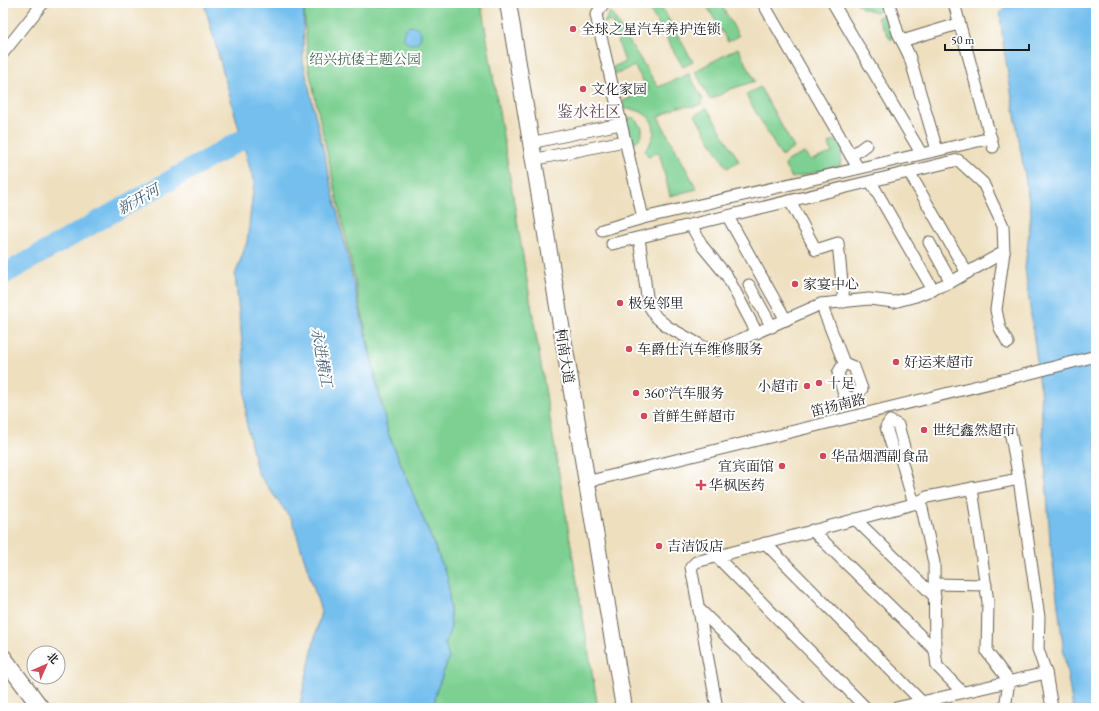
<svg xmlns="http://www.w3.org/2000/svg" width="1099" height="711" viewBox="0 0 1099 711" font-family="'EB Garamond','Noto Serif SC',serif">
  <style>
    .green { fill: #7dd092; stroke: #4c7657 }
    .water { fill: #75bfee; stroke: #486e85 }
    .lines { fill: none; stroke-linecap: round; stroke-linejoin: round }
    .river { stroke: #75bfee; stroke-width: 20 }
    .street-casing { stroke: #666055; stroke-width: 13 }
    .secondary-casing { stroke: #666055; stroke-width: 18 }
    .street { stroke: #fff; stroke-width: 11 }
    .secondary { stroke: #fff; stroke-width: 16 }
    .poi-dot { fill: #d1495b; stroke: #fff; stroke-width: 1.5 }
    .labels { text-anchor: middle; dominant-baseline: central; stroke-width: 4; stroke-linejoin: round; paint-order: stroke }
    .poi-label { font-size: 14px; fill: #1c1c1c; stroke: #fff; text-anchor: start }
    .park-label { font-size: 14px; fill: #43644b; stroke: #fff }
    .street-label { font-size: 14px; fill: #1c1c1c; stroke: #fff }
    .water-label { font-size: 15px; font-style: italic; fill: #405d70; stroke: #fff }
    .quarter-label { font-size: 16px; fill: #674a56; stroke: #fff }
  </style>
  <rect width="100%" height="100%" fill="#fff"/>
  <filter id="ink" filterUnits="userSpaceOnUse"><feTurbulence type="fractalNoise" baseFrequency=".025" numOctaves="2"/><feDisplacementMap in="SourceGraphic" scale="8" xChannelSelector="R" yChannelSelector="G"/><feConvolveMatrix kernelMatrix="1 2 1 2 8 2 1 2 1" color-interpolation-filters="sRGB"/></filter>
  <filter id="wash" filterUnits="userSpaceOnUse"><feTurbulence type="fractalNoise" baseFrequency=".012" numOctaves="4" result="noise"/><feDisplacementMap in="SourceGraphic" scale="16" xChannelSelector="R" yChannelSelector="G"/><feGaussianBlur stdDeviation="0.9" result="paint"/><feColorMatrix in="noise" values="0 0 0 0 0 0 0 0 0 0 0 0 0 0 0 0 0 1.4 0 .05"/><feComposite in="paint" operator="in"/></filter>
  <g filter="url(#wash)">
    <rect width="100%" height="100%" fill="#eedfbe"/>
    <!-- green -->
    <g class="green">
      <polygon points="309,3 481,3 598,708 434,708 436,692 449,658 445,644 451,627 448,579 388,433 308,65 304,9"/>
      <polygon points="705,3 720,3 739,36 728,42"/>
      <polygon points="857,3 883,3 884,5 877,12 862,8"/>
      <polygon points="660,4 693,62 683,67 650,10"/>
      <path d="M 610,11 L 658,87 L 689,74 L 703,99 L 701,104 L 695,106 L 678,107 L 658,117 L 697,189 L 670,196 L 659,152 L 648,156 L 645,150 C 664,129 650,108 624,109 L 623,101 L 649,90 L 634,66 L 615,75 L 613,67 L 625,62 L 611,21 L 604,23 Z"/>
      <polygon points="884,14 893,38 891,40 877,18"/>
      <polygon points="738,48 755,81 731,89 710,100 695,71"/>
      <polygon points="760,87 794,148 781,156 746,95"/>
      <polygon points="707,108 739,161 727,168 695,115"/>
      <path d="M 626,118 L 634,118 L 642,128 C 643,136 639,141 631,144 Z"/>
      <polygon points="835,140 843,148 840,166 792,178 785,167 787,161 804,153 811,160 832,153 829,143"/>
    </g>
    <!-- water -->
    <g class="water">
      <polygon points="204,3 309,3 304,9 303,61 388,433 448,579 451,627 445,644 449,658 436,692 434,708 299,708 321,611 292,520 257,472 246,421 245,370 235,275 247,242 254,183"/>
      <polygon points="1010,3 1096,3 1096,708 1073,708 1064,654 1050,540 1040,386 1025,268 1031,213 1003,43 1000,13"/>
      <circle cx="412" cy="35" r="9"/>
    </g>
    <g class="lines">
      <!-- river -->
      <polyline class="river" points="3,275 266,126"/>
    </g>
  </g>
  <g filter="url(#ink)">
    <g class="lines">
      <defs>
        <g id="street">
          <polyline points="604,3 596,15 643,218"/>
          <polyline points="763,3 858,168"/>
          <polyline points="833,3 921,153"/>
          <polyline points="889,3 898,33 909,55 937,150"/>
          <polyline points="954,3 993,147"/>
          <polyline points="902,41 958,24"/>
          <polyline points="3,53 43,3"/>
          <polyline points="530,143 620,124"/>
          <polyline points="851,156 866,145"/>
          <polyline points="532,160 624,141"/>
          <polyline points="909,172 967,273"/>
          <polyline points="871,182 933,290"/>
          <polyline points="790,201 816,250 838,243 844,302"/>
          <polyline points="728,217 786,320"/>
          <polyline points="691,225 703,247 727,276 757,333"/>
          <polyline points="602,230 643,218 991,138"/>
          <polyline points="639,238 648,304 656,317 668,327 704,347 717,350 821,304 869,299 894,302 916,296 951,282 1004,252"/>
          <polyline points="929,242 951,282"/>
          <polyline points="612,244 958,160 983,183 1003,226 1004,252 996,310 1000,328 1008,343"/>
          <polyline points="749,285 772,327"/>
          <polyline points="821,304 844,363"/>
          <polygon points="844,363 854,367 862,389 854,399 844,395 838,373"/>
          <polygon points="890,421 898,425 904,447 900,456 893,450 886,427"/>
          <polyline points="1010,431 1019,479 1039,617 1038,649 1046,673 1052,708"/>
          <polyline points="900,456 912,497 922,508 934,563 935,650 937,666 962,692"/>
          <polyline points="586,482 1035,372 1096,356"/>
          <polyline points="972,488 988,602 987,652 1009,681 1005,708"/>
          <polyline points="855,519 935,597"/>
          <polyline points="812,530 935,650"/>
          <polyline points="765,543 928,708"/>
          <polyline points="716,556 866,708"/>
          <polyline points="934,584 986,585"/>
          <polyline points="699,609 800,708"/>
          <polyline points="717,708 691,567 696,562 917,503 927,497 1019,479"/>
          <polyline points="896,708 1046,673"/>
        </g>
        <g id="secondary">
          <polyline points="508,3 624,708"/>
          <polyline points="3,657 41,708"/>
        </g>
      </defs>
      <!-- street casing -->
      <use href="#street" class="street-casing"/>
      <!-- secondary casing -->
      <use href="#secondary" class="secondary-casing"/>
      <!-- street -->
      <use href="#street" class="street"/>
      <!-- secondary -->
      <use href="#secondary" class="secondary"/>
    </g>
  </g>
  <!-- markers -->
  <g class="poi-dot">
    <circle cx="573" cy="29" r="4"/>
    <circle cx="583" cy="89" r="4"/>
    <circle cx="795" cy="284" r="4"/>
    <circle cx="620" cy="303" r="4"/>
    <circle cx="629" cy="349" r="4"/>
    <circle cx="896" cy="362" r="4"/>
    <circle cx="819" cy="383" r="4"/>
    <circle cx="807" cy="386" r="4"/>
    <circle cx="636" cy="393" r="4"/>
    <circle cx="644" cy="416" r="4"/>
    <circle cx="924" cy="430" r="4"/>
    <circle cx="823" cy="456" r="4"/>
    <circle cx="782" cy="466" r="4"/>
    <path d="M699 479h4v4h4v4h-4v4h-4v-4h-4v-4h4z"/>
    <circle cx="659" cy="546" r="4"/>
  </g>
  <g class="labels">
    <!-- poi labels -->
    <g class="poi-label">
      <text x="581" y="29">全球之星汽车养护连锁</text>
      <text x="591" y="89">文化家园</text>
      <text x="803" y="284">家宴中心</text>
      <text x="628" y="303">极兔邻里</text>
      <text x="637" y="349">车爵仕汽车维修服务</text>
      <text x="904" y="362">好运来超市</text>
      <text x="827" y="383">十足</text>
      <text x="799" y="386" text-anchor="end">小超市</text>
      <text x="644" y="393">360°汽车服务</text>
      <text x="652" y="416">首鲜生鲜超市</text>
      <text x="932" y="430">世纪鑫然超市</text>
      <text x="831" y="456">华品烟酒副食品</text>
      <text x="774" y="466" text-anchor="end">宜宾面馆</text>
      <text x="709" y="485">华枫医药</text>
      <text x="667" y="546">吉洁饭店</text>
    </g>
    <!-- park labels -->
    <g class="park-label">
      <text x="365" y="59">绍兴抗倭主题公园</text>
    </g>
    <!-- street labels -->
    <g class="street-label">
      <text transform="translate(565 356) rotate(81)">柯南大道</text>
      <text transform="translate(838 405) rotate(-14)">笛扬南路</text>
    </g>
    <!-- water labels -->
    <g class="water-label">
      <text transform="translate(138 199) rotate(-29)">新开河</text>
      <text transform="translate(322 357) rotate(80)">永进横江</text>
    </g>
    <!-- quarter labels -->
    <g class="quarter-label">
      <text x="589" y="111">鉴水社区</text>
    </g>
  </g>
  <!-- margin -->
  <rect width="1099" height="711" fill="none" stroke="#fff" stroke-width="16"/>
  <!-- north arrow -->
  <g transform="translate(46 665) rotate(45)"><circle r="19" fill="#ffffff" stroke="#a4a4a4"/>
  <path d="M0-3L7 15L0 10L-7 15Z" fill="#d1495b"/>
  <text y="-6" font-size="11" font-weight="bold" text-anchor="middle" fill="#1c1c1c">北</text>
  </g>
  <!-- scale -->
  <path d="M945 44v6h84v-6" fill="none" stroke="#1c1c1c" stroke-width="2"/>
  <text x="951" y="44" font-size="12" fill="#1c1c1c" stroke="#ffffff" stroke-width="3" paint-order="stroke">50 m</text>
</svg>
